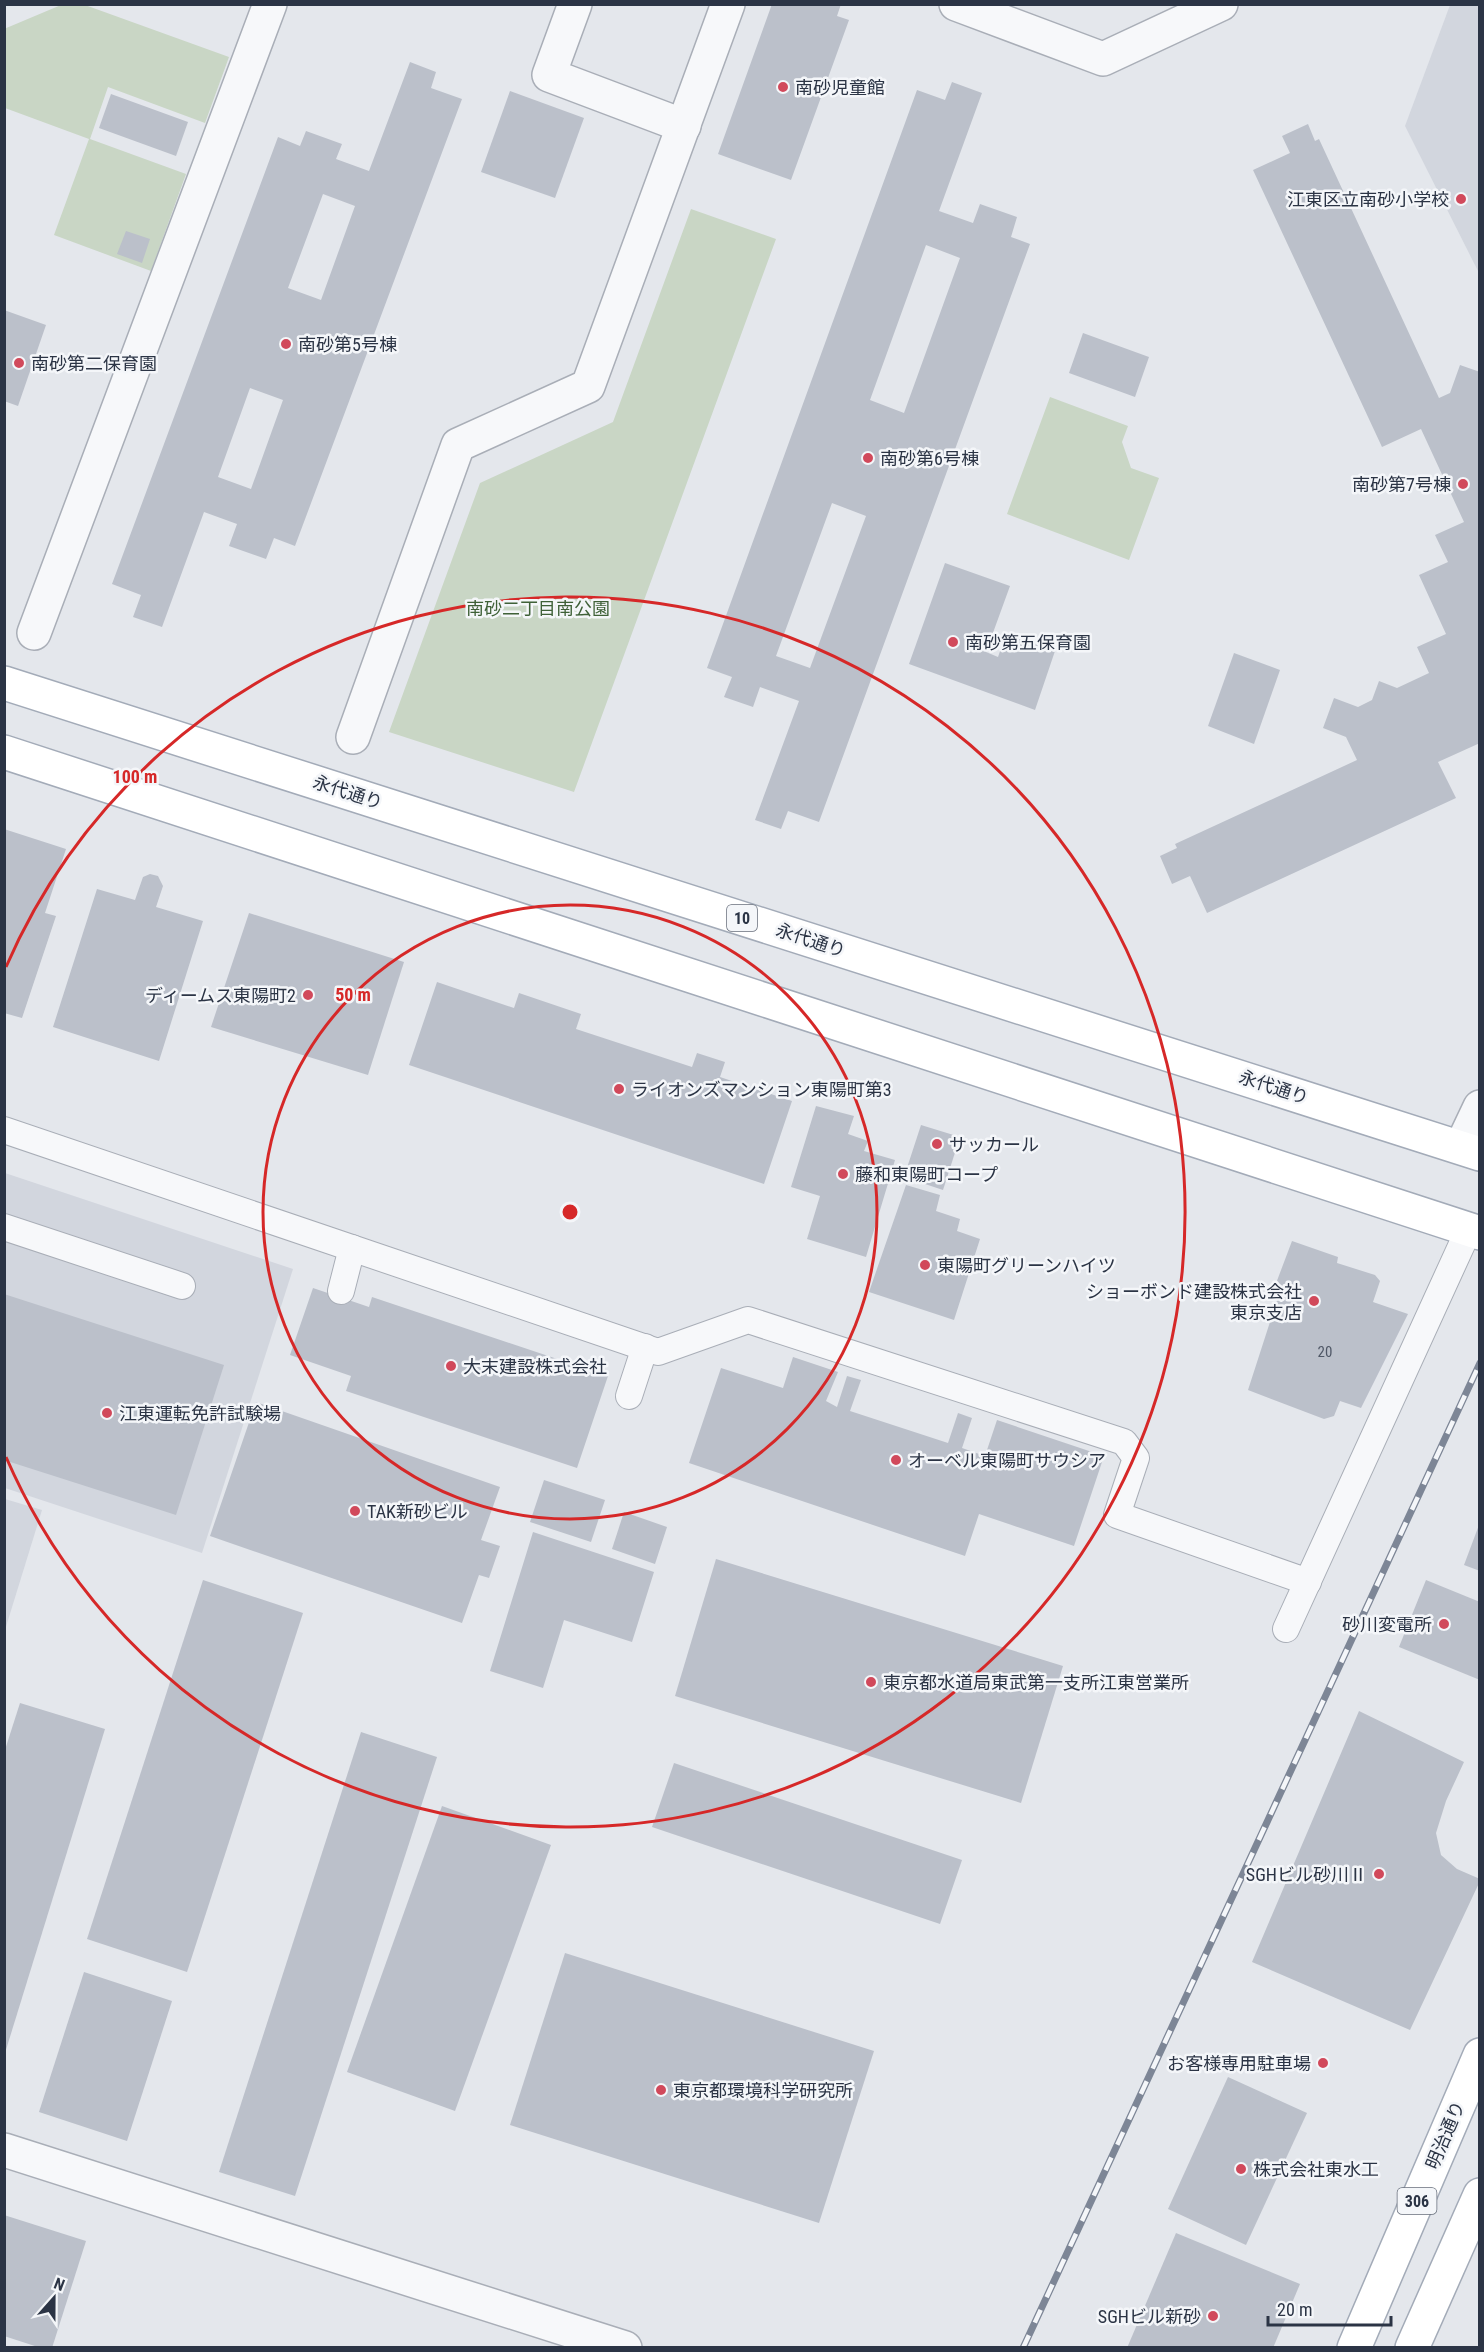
<svg xmlns="http://www.w3.org/2000/svg" width="1484" height="2352" viewBox="0 0 1484 2352" font-family="'Roboto Condensed','Noto Sans JP',sans-serif">
  <style>
    .built { fill: #d2d6de }
    .green { fill: #c9d6c5 }
    .building { fill: #bbc0ca; fill-rule: evenodd }
    .lines { fill: none; stroke-linecap: round; stroke-linejoin: round }
    .service-casing { stroke: #a9aeb7; stroke-width: 28 }
    .pedestrian-casing { stroke: #a9aeb7; stroke-width: 36 }
    .minor-casing { stroke: #a9aeb7; stroke-width: 36 }
    .tertiary-casing { stroke: #a9aeb7; stroke-width: 36 }
    .primary-casing { stroke: #a3abb8; stroke-width: 36 }
    .service { stroke: #f7f8fa; stroke-width: 26 }
    .pedestrian { stroke: #f7f8fa; stroke-width: 33 }
    .minor { stroke: #f7f8fa; stroke-width: 33 }
    .tertiary { stroke: #f7f8fa; stroke-width: 33 }
    .primary { stroke: #fff; stroke-width: 33 }
    .rail-casing { stroke: #7d8696; stroke-width: 7 }
    .rail { stroke: #f4f6f9; stroke-width: 4.5; stroke-dasharray: 14; stroke-linecap: butt }
    .ring { fill: none; stroke: #d62828; stroke-width: 3 }
    .poi-dot { fill: #d1495b; stroke: #f4f6f9; stroke-width: 2 }
    .labels { text-anchor: middle; dominant-baseline: central; stroke-width: 5; stroke-linejoin: round; paint-order: stroke }
    .number-label { font-size: 15px; fill: #4f5766 }
    .shield { fill: #f4f6f9; stroke: #676e7b; stroke-width: 1.5 }
    .shield-label { font-size: 16px; font-weight: bold; fill: #2b3445 }
    .poi-label { font-size: 18px; fill: #2b3445; stroke: #f4f6f9; text-anchor: start }
    .park-label { font-size: 18px; fill: #3f6138; stroke: #f4f6f9 }
    .street-label { font-size: 18px; fill: #2b3445; stroke: #f4f6f9 }
    .centre { fill: #d62828; stroke: #f4f6f9; stroke-width: 3 }
    .ring-label { font-size: 18px; text-anchor: middle; font-weight: bold; fill: #d62828; stroke: #f4f6f9; stroke-width: 5; stroke-linejoin: round; paint-order: stroke }
  </style>
  <rect width="100%" height="100%" fill="#e4e7ec"/>
  <!-- built -->
  <g class="built">
    <polygon points="1450,5 1479,5 1479,273 1405,126"/>
    <polygon points="5,1173 293,1269 202,1553 5,1488"/>
    <polygon points="5,1499 42,1510 5,1630 4,1499"/>
  </g>
  <!-- green -->
  <g class="green">
    <polygon points="61,5 85,5 229,57 205,123 108,87 90,139 186,174 151,271 54,235 89,139 5,108 4,29"/>
    <polygon points="691,209 776,239 574,792 389,732 480,483 613,422"/>
    <polygon points="1050,397 1128,426 1122,442 1131,468 1159,478 1129,560 1007,514"/>
  </g>
  <!-- building -->
  <g class="building">
    <polygon points="772,4 841,4 837,16 849,20 791,180 718,154"/>
    <path d="M 410,62 L 436,72 L 431,88 L 462,99 L 295,546 L 274,538 L 266,559 L 229,546 L 237,524 L 204,512 L 162,627 L 133,617 L 141,595 L 112,584 L 278,137 L 300,146 L 306,131 L 342,144 L 336,159 L 369,171 ZM 323,194 L 355,206 L 321,300 L 288,288 ZM 250,388 L 283,400 L 251,489 L 218,477 Z"/>
    <path d="M 952,82 L 982,93 L 939,211 L 973,223 L 980,204 L 1017,217 L 1011,237 L 1030,244 L 819,822 L 788,811 L 781,829 L 755,820 L 799,701 L 760,687 L 753,707 L 724,697 L 732,677 L 707,668 L 917,90 L 945,100 ZM 926,245 L 960,258 L 904,413 L 870,400 ZM 832,503 L 866,516 L 810,668 L 776,656 Z"/>
    <polygon points="510,91 584,118 555,198 481,172"/>
    <polygon points="111,94 188,122 176,156 99,128"/>
    <polygon points="1308,124 1315,141 1319,139 1439,398 1450,393 1460,365 1480,372 1480,743 1438,762 1456,798 1207,913 1190,876 1172,884 1160,856 1177,848 1175,844 1357,760 1346,737 1323,728 1334,698 1358,707 1372,700 1379,681 1397,688 1429,673 1417,647 1446,634 1419,575 1448,562 1435,535 1464,522 1421,429 1382,447 1253,170 1290,153 1282,136"/>
    <polygon points="126,231 150,239 142,263 117,254"/>
    <polygon points="4,310 46,325 18,406 4,401"/>
    <polygon points="1083,333 1149,357 1135,397 1069,373"/>
    <polygon points="945,563 1010,586 986,652 998,657 1006,634 1055,651 1035,710 909,664"/>
    <polygon points="1234,653 1280,670 1254,744 1208,726"/>
    <polygon points="4,829 66,849 45,913 56,916 22,1018 4,1013"/>
    <polygon points="150,874 158,876 163,886 156,907 203,921 159,1061 53,1027 97,889 135,900 143,877"/>
    <polygon points="249,913 404,962 368,1075 211,1027"/>
    <polygon points="437,982 514,1008 519,993 581,1014 576,1029 692,1067 697,1053 725,1062 720,1077 792,1101 764,1184 409,1065"/>
    <polygon points="816,1106 854,1116 848,1134 868,1141 864,1151 895,1160 866,1257 807,1239 820,1196 791,1187"/>
    <polygon points="921,1125 960,1137 943,1190 904,1177"/>
    <polygon points="906,1185 940,1195 936,1211 960,1219 957,1231 980,1239 954,1320 869,1292"/>
    <polygon points="1292,1241 1338,1257 1337,1263 1375,1275 1380,1281 1373,1302 1408,1314 1361,1408 1340,1401 1334,1416 1324,1419 1248,1390 1281,1288 1275,1286"/>
    <polygon points="313,1288 369,1307 372,1297 608,1376 577,1468 346,1391 351,1376 290,1355"/>
    <polygon points="4,1294 224,1365 176,1515 4,1460"/>
    <polygon points="793,1357 838,1372 826,1401 837,1407 847,1376 861,1380 850,1411 948,1443 958,1413 972,1418 962,1448 985,1456 997,1420 1104,1456 1074,1546 979,1514 965,1556 689,1463 721,1368 783,1388"/>
    <polygon points="256,1402 500,1487 481,1540 500,1546 489,1578 479,1575 462,1623 210,1536"/>
    <polygon points="544,1480 605,1500 591,1542 530,1522"/>
    <polygon points="624,1512 667,1527 655,1564 612,1549"/>
    <polygon points="1479,1525 1480,1525 1480,1571 1464,1565"/>
    <polygon points="533,1532 654,1572 632,1642 564,1620 543,1688 490,1671"/>
    <polygon points="716,1559 1063,1666 1021,1803 675,1696"/>
    <polygon points="203,1580 303,1613 187,1972 87,1939"/>
    <polygon points="1426,1580 1480,1602 1480,1680 1399,1647"/>
    <polygon points="20,1703 105,1729 5,2053 4,1753"/>
    <polygon points="1359,1711 1464,1762 1446,1801 1436,1833 1441,1855 1457,1869 1480,1879 1480,1881 1410,2030 1252,1962"/>
    <polygon points="361,1732 437,1757 295,2196 219,2172"/>
    <polygon points="674,1763 962,1860 940,1924 652,1827"/>
    <polygon points="442,1806 551,1845 455,2111 347,2072"/>
    <polygon points="565,1953 874,2051 819,2223 510,2125"/>
    <polygon points="84,1972 172,2001 127,2141 39,2112"/>
    <polygon points="1228,2077 1307,2113 1246,2245 1168,2209"/>
    <polygon points="4,2215 86,2241 52,2348 41,2348 4,2336"/>
    <polygon points="1176,2233 1300,2284 1273,2348 1127,2348"/>
  </g>
  <g class="lines">
    <defs>
      <g id="service">
        <polyline points="4,1130 658,1352 748,1320 1124,1442 1136,1458 1117,1515 1308,1582"/>
        <polyline points="4,1227 182,1286"/>
        <polyline points="341,1291 352,1248"/>
        <polyline points="629,1396 645,1347"/>
        <polyline points="1286,1629 1469,1229"/>
      </g>
      <g id="pedestrian">
        <polyline points="575,4 549,75 684,126"/>
        <polyline points="956,4 1103,59 1221,4"/>
        <polyline points="34,633 270,4"/>
        <polyline points="353,737 458,445 588,386 728,4"/>
      </g>
      <polyline id="minor" points="1461,1147 1480,1107"/>
      <polyline id="tertiary" points="4,2150 625,2348"/>
      <g id="primary">
        <polyline points="4,683 1480,1154"/>
        <polyline points="4,752 1480,1233"/>
        <polyline points="1354,2348 1480,2055"/>
        <polyline points="1412,2348 1480,2195"/>
      </g>
    </defs>
    <!-- service casing -->
    <use href="#service" class="service-casing"/>
    <!-- pedestrian casing -->
    <use href="#pedestrian" class="pedestrian-casing"/>
    <!-- minor casing -->
    <use href="#minor" class="minor-casing"/>
    <!-- tertiary casing -->
    <use href="#tertiary" class="tertiary-casing"/>
    <!-- primary casing -->
    <use href="#primary" class="primary-casing"/>
    <!-- service -->
    <use href="#service" class="service"/>
    <!-- pedestrian -->
    <use href="#pedestrian" class="pedestrian"/>
    <!-- minor -->
    <use href="#minor" class="minor"/>
    <!-- tertiary -->
    <use href="#tertiary" class="tertiary"/>
    <!-- primary -->
    <use href="#primary" class="primary"/>
    <defs>
      <polyline id="rail" points="1023,2348 1480,1363"/>
    </defs>
    <!-- rail casing -->
    <use href="#rail" class="rail-casing"/>
    <!-- rail -->
    <use href="#rail" class="rail"/>
  </g>
  <!-- distance rings -->
  <g class="ring">
    <circle cx="570" cy="1212" r="307"/>
    <path d="M6 967A615 615 0 1 1 6 1457"/>
  </g>
  <!-- markers -->
  <g class="poi-dot">
    <circle cx="783" cy="87" r="6"/>
    <circle cx="1461" cy="199" r="6"/>
    <circle cx="286" cy="344" r="6"/>
    <circle cx="19" cy="363" r="6"/>
    <circle cx="868" cy="458" r="6"/>
    <circle cx="1463" cy="484" r="6"/>
    <circle cx="953" cy="642" r="6"/>
    <circle cx="308" cy="995" r="6"/>
    <circle cx="619" cy="1089" r="6"/>
    <circle cx="937" cy="1144" r="6"/>
    <circle cx="843" cy="1174" r="6"/>
    <circle cx="925" cy="1265" r="6"/>
    <circle cx="1314" cy="1301" r="6"/>
    <circle cx="451" cy="1366" r="6"/>
    <circle cx="107" cy="1413" r="6"/>
    <circle cx="896" cy="1460" r="6"/>
    <circle cx="355" cy="1511" r="6"/>
    <circle cx="1444" cy="1624" r="6"/>
    <circle cx="871" cy="1682" r="6"/>
    <circle cx="1379" cy="1874" r="6"/>
    <circle cx="1323" cy="2063" r="6"/>
    <circle cx="661" cy="2090" r="6"/>
    <circle cx="1241" cy="2169" r="6"/>
    <circle cx="1213" cy="2316" r="6"/>
  </g>
  <g class="labels">
    <!-- number labels -->
    <g class="number-label">
      <text x="1325" y="1352">20</text>
    </g>
    <!-- shield labels -->
    <g class="shield">
      <rect x="727" y="905" width="30" height="26" rx="4.5"/>
      <rect x="1397.5" y="2188" width="39" height="26" rx="4.5"/>
    </g>
    <g class="shield-label">
      <text x="742" y="918">10</text>
      <text x="1417" y="2201">306</text>
    </g>
    <!-- poi labels -->
    <g class="poi-label">
      <text x="795" y="87">南砂児童館</text>
      <text x="1449" y="199" text-anchor="end">江東区立南砂小学校</text>
      <text x="298" y="344">南砂第5号棟</text>
      <text x="31" y="363">南砂第二保育園</text>
      <text x="880" y="458">南砂第6号棟</text>
      <text x="1451" y="484" text-anchor="end">南砂第7号棟</text>
      <text x="965" y="642">南砂第五保育園</text>
      <text x="296" y="995" text-anchor="end">ディームス東陽町2</text>
      <text x="631" y="1089">ライオンズマンション東陽町第3</text>
      <text x="949" y="1144">サッカール</text>
      <text x="855" y="1174">藤和東陽町コープ</text>
      <text x="937" y="1265">東陽町グリーンハイツ</text>
      <text x="1302" y="1291" text-anchor="end">ショーボンド建設株式会社<tspan x="1302" dy="21">東京支店</tspan></text>
      <text x="463" y="1366">大末建設株式会社</text>
      <text x="119" y="1413">江東運転免許試験場</text>
      <text x="908" y="1460">オーベル東陽町サウシア</text>
      <text x="367" y="1511">TAK新砂ビル</text>
      <text x="1432" y="1624" text-anchor="end">砂川変電所</text>
      <text x="883" y="1682">東京都水道局東武第一支所江東営業所</text>
      <text x="1367" y="1874" text-anchor="end">SGHビル砂川Ⅱ</text>
      <text x="1311" y="2063" text-anchor="end">お客様専用駐車場</text>
      <text x="673" y="2090">東京都環境科学研究所</text>
      <text x="1253" y="2169">株式会社東水工</text>
      <text x="1201" y="2316" text-anchor="end">SGHビル新砂</text>
    </g>
    <!-- park labels -->
    <g class="park-label">
      <text x="538" y="608">南砂二丁目南公園</text>
    </g>
    <!-- street labels -->
    <g class="street-label">
      <text transform="translate(348 792) rotate(18)">永代通り</text>
      <text transform="translate(811 940) rotate(18)">永代通り</text>
      <text transform="translate(1274 1087) rotate(18)">永代通り</text>
      <text transform="translate(1445 2135) rotate(-67)">明治通り</text>
    </g>
  </g>
  <circle cx="570" cy="1212" r="9" class="centre"/>
  <g class="ring-label">
    <text x="135" y="783">100 m</text>
    <text x="353" y="1001">50 m</text>
  </g>
  <!-- border -->
  <rect width="1484" height="2352" fill="none" stroke="#2b3445" stroke-width="12"/>
  <!-- north arrow -->
  <g transform="translate(54 2298) rotate(21)" stroke="#f4f6f9" stroke-width="4.5" paint-order="stroke">
  <path d="M0-4.5L10 22L0 15L-10 22Z" fill="#2b3445"/>
  <text y="-9" font-size="16" font-weight="bold" text-anchor="middle" fill="#2b3445">N</text>
  </g>
  <!-- scale -->
  <path d="M1268 2316v9h123v-9" fill="none" stroke="#2b3445" stroke-width="3"/>
  <text x="1277" y="2316" font-size="18" fill="#2b3445" stroke="#f4f6f9" stroke-width="4.5" paint-order="stroke">20 m</text>
</svg>
